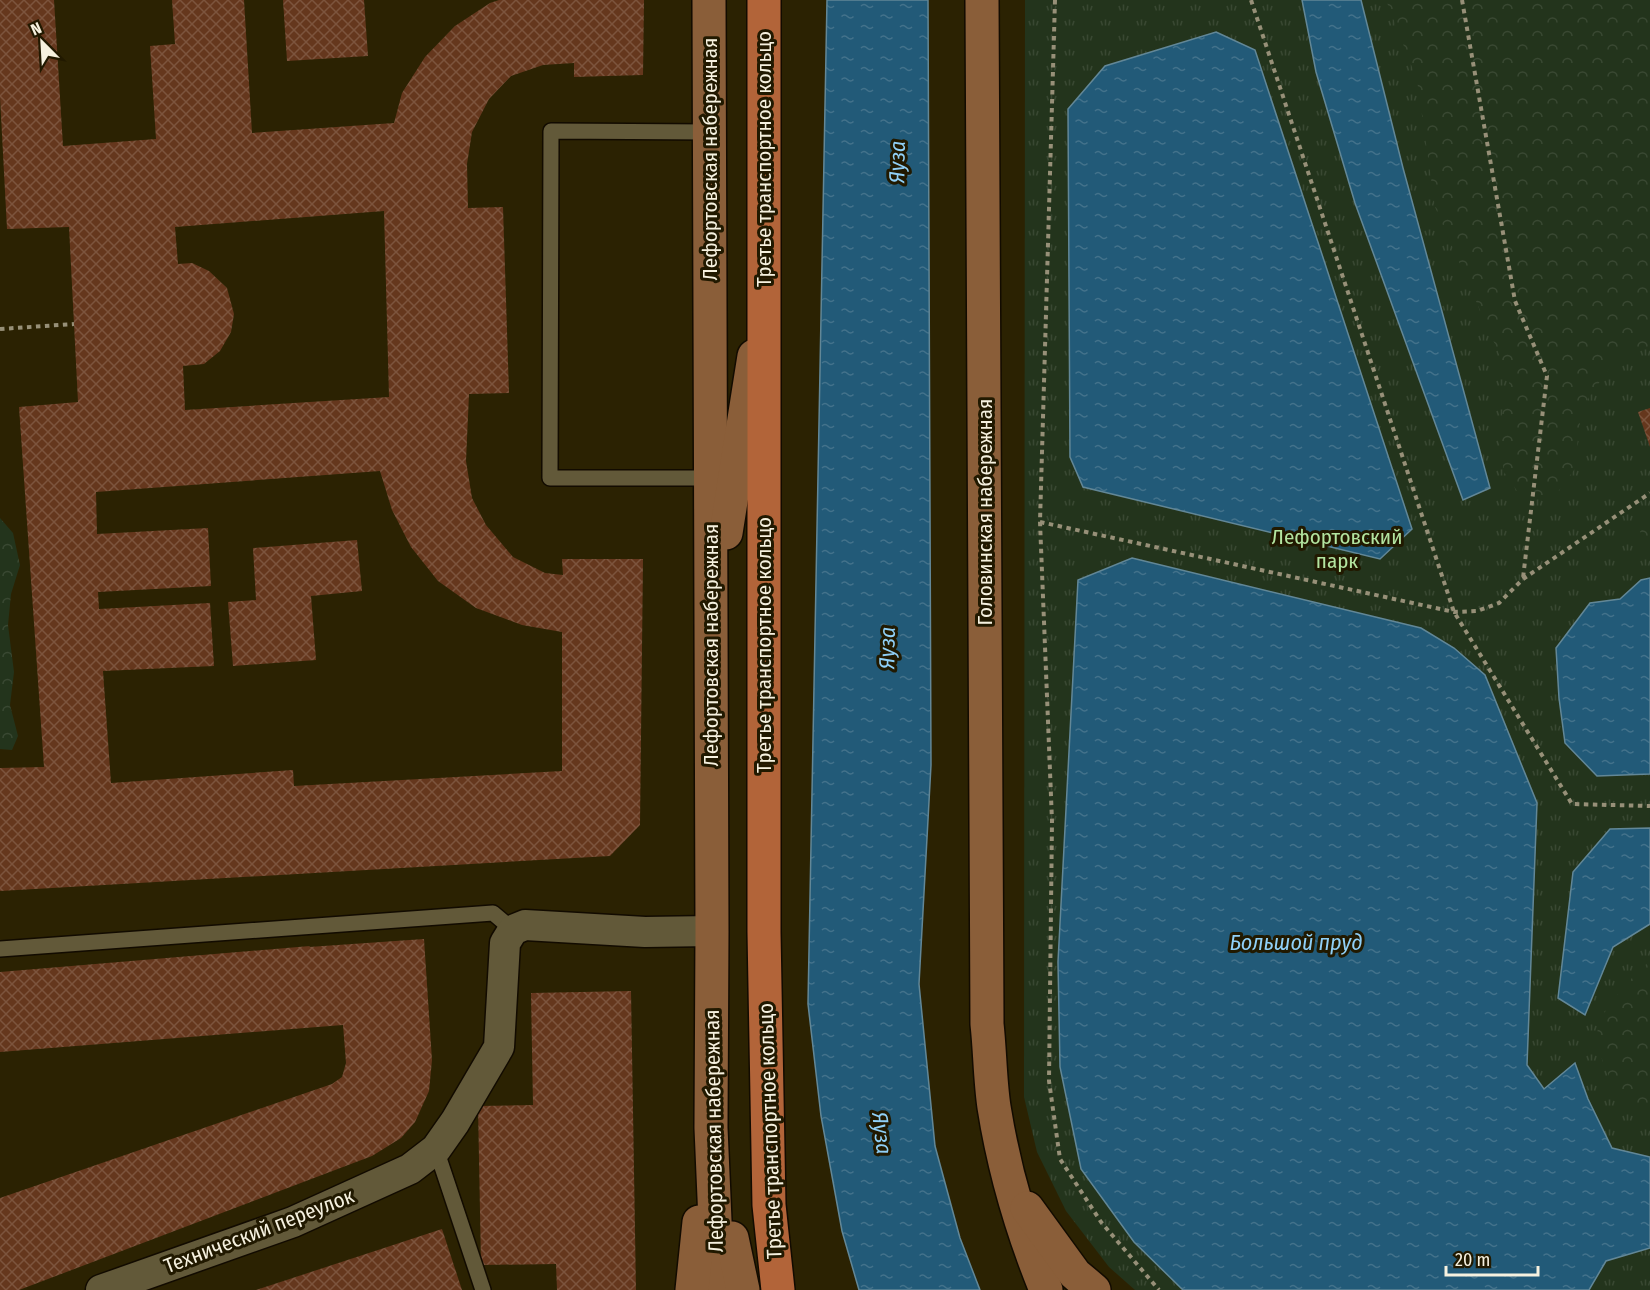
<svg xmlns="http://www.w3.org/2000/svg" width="1650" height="1290" viewBox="0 0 1650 1290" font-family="'Fira Sans Condensed',sans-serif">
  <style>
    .grass { fill: url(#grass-tufts) }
    .forest { fill: url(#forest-crowns) }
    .water { fill: url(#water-ripples); stroke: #628797; stroke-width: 1.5 }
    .building { fill: url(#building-cross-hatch); fill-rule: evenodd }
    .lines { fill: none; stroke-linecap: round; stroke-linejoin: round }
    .lane-casing { stroke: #120b00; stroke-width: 18 }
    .street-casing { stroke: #120b00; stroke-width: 33 }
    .secondary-casing { stroke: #120b00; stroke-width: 36 }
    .primary-casing { stroke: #120b00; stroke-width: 36 }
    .path { stroke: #979078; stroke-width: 4; stroke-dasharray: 4.5 4.5; stroke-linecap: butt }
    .lane { stroke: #625939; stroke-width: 15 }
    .street { stroke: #625939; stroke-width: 30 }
    .secondary { stroke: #8a5e39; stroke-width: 33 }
    .primary { stroke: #b26439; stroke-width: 33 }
    .labels { text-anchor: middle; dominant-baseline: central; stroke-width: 6; stroke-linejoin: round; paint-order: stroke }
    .street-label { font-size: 21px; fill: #f6f1df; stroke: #211900 }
    .park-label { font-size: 21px; fill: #b3e5a0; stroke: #211900 }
    .water-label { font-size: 22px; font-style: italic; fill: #90d0f7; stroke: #211900 }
  </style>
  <defs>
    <pattern id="grass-tufts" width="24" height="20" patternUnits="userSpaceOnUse" patternTransform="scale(1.5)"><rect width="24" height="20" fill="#23341c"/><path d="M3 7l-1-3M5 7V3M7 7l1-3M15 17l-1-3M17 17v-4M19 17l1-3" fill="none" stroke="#394832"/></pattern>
    <pattern id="forest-crowns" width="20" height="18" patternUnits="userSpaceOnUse" patternTransform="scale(1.5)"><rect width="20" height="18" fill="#23341c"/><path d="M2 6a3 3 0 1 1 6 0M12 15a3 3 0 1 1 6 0" fill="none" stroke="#394832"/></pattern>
    <pattern id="water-ripples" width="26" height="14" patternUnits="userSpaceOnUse" patternTransform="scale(1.5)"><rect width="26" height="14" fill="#225a78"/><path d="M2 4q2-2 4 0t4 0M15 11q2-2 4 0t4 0" fill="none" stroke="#43728b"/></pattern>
    <pattern id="building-cross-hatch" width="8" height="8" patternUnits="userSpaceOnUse" patternTransform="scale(1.5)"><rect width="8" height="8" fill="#65371d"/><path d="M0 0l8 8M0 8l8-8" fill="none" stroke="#7c543d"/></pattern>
  </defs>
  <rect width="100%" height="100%" fill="#2b2202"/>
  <!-- grass -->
  <polygon class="grass" points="1025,0 1650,0 1650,1290 1135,1290 1109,1267 1066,1211 1037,1152 1024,1097"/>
  <!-- forest -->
  <g class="forest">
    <polygon points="1386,0 1650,0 1650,346 1618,356 1582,407 1574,470 1554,497 1524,501 1504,472 1498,432 1510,379 1435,207 1417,80"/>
    <polygon points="0,518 13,533 20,565 11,594 8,625 14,672 10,705 18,736 12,750 0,749"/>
    <polygon points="1650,520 1650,555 1634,552 1644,521"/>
    <path d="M 1650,961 L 1650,1122 C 1644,1117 1636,1113 1631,1108 C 1614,1091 1589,1045 1600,1021 C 1609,1002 1634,974 1650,961 Z"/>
  </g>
  <!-- water -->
  <g class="water">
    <polygon points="827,0 928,0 931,765 919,984 935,1146 960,1238 980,1290 859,1290 842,1231 821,1116 808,1004"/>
    <polygon points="1302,0 1361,0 1403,168 1490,488 1463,500 1355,203 1316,72"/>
    <polygon points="1216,32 1255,50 1412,529 1380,559 1083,487 1070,457 1068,109 1105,66"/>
    <polygon points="1132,558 1421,628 1454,648 1485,675 1537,803 1527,1065 1544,1089 1575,1063 1588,1099 1612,1148 1650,1157 1650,1248 1606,1261 1589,1290 1183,1290 1134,1242 1081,1169 1060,1067 1058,962 1078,580"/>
    <polygon points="1650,578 1650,774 1597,776 1565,743 1559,698 1556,648 1590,603 1620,599 1641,580"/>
    <polygon points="1650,828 1650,924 1613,947 1585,1015 1558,998 1573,872 1610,829"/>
  </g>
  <!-- building -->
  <g class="building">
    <path d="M 0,0 L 54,0 L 63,146 L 156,139 L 150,46 L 175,44 L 172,0 L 244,0 L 252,133 L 394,123 L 402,93 L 425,57 L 455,26 L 490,3 L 499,0 L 644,0 L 643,75 L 574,77 L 574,63 L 543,65 L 511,76 L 489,99 L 472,132 L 467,164 L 468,208 L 503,207 L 509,393 L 469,394 L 466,461 L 472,498 L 486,525 L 513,557 L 545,573 L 563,575 L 562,559 L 643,559 L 640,825 L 610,856 L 0,891 L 0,768 L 44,767 L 19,407 L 78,402 L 69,227 L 7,229 L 0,97 ZM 384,211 L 389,397 L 185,410 L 183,366 L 204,364 L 220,351 L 231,332 L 234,314 L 227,288 L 209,271 L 192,263 L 178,264 L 175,227 ZM 380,471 L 392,510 L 411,547 L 438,581 L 476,608 L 522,625 L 562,632 L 562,771 L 294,786 L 293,770 L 111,783 L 103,671 L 214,666 L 210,603 L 99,609 L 98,592 L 211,586 L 208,528 L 97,534 L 96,492 Z"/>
    <polygon points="283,0 364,0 368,56 287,61"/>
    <polygon points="1650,408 1650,447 1638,412"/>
    <polygon points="357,540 362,591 311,596 316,660 233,666 228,602 256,600 253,548"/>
    <polygon points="424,939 432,1060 429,1091 415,1122 401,1138 372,1156 19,1290 0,1290 0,1198 332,1084 342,1077 346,1063 343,1025 0,1052 0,972 310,946 309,947"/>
    <polygon points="631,991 636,1290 557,1290 556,1264 481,1265 478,1106 533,1105 531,993"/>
    <polygon points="442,1229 462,1290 256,1290"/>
  </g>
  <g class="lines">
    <defs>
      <g id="lane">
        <polyline points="710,132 551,131 550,478 710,478"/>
        <polyline points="0,949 493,913 513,930"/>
        <polyline points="436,1149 483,1290"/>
      </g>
      <polyline id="street" points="101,1290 293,1222 410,1169 436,1149 455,1122 499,1047 505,943 513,930 525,925 645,932 712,931"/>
      <g id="secondary">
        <polyline points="709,0 712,931 711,1128 718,1290"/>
        <path d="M 982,0 L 987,1024 C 990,1051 990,1080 994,1107 C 1004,1170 1022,1231 1046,1290"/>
        <polyline points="726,533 754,356"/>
        <polyline points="1027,1208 1075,1274 1094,1290"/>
        <polyline points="732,1238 743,1290"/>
        <polyline points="692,1290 699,1222"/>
      </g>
      <polyline id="primary" points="764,0 764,932 769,1205 778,1290"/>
    </defs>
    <!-- lane casing -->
    <use href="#lane" class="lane-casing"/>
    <!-- street casing -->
    <use href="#street" class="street-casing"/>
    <!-- secondary casing -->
    <use href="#secondary" class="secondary-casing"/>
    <!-- primary casing -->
    <use href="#primary" class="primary-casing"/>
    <!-- path -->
    <g class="path">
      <polyline points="1055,0 1040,522 1052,821 1049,1081 1060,1159 1101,1222 1159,1290"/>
      <polyline points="1251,0 1454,612 1572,804 1650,806"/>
      <polyline points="1462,0 1515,301 1547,376 1523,578"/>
      <polyline points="0,329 74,324"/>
      <polyline points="1040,522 1454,612 1477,611 1499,603 1523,579 1650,493"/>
    </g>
    <!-- lane -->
    <use href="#lane" class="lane"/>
    <!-- street -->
    <use href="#street" class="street"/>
    <!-- secondary -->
    <use href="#secondary" class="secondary"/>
    <!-- primary -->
    <use href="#primary" class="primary"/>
  </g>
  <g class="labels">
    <!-- street labels -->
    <g class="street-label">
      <text transform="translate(710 159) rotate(-90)">Лефортовская набережная</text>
      <text transform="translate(764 159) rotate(-90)">Третье транспортное кольцо</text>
      <text transform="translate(985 512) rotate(-90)">Головинская набережная</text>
      <text transform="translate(711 645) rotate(-90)">Лефортовская набережная</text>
      <text transform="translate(764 645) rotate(-90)">Третье транспортное кольцо</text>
      <text transform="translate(714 1131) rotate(-91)">Лефортовская набережная</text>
      <text transform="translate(770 1131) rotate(-92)">Третье транспортное кольцо</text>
      <text transform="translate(259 1231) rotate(-21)">Технический переулок</text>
    </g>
    <!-- park labels -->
    <g class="park-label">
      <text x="1337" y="537">Лефортовский<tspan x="1337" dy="24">парк</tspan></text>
    </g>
    <!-- water labels -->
    <g class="water-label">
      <text transform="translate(897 162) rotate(-89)">Яуза</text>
      <text transform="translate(887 648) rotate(-89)">Яуза</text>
      <text x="1296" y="942">Большой пруд</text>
      <text transform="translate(882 1133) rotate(83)">Яуза</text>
    </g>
  </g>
  <!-- north arrow -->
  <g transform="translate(42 42) rotate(336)" stroke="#211900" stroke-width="4.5" paint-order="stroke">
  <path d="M0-4.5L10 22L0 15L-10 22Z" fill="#f6f1df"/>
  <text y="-9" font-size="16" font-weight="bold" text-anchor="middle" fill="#f6f1df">N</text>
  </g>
  <!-- scale -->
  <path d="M1446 1266v9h92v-9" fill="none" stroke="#f6f1df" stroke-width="3"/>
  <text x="1455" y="1266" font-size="18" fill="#f6f1df" stroke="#211900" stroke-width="4.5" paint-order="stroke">20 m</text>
</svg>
